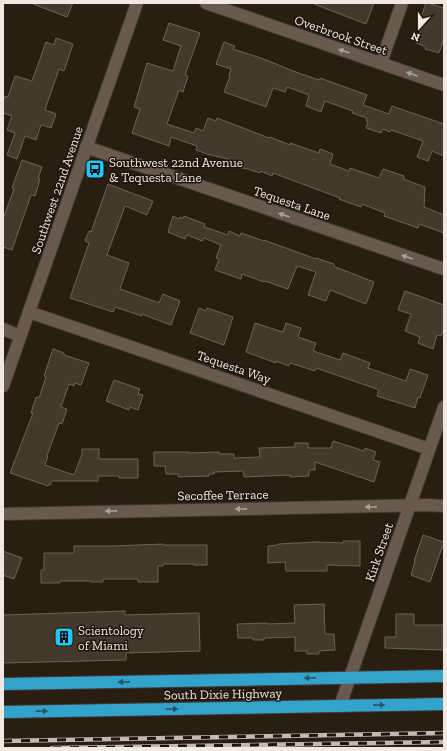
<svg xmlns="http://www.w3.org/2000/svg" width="447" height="751" viewBox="0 0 447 751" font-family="'Zilla Slab',serif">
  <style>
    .building { fill: #45382c; stroke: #706255 }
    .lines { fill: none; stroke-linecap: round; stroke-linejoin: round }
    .minor-casing { stroke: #433933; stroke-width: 14 }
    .highway-casing { stroke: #433933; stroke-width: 14 }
    .minor { stroke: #685a4e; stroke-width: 12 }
    .highway { stroke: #32a4cb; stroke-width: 12 }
    .rail-casing { stroke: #c3bab2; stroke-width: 4.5 }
    .rail { stroke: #20150a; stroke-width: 3; stroke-dasharray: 9; stroke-linecap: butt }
    .oneway { fill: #aca198 }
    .oneway2 { fill: #285561 }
    .labels { text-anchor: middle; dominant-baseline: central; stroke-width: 3; stroke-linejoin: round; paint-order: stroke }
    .street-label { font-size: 13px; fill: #f0e8e1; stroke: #20150a }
    .poi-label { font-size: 13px; fill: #f0e8e1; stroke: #20150a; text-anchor: start }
  </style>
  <rect width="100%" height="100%" fill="#2a1e13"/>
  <!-- building -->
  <g class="building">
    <polygon points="33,3 73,3 67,17 33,4"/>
    <polygon points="314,3 374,3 366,24 314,4"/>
    <polygon points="426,3 428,3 444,8 444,38 439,53 425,49 426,47 416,43 424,21 420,20"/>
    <polygon points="169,23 200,33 185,75 188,76 183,92 179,90 167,124 194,133 196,128 203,131 208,118 216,121 217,118 269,138 270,137 290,145 290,143 319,153 320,149 333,154 330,164 349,171 350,168 379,178 383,169 404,176 403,179 425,187 424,207 444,215 444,233 419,224 418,228 384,216 385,213 362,204 361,207 339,199 340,198 273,173 272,176 261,171 260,173 245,168 245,169 237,166 237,167 227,163 228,159 207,154 196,150 197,146 171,137 169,146 132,133 140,109 134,107 147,63 173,71 181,46 163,40"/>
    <polygon points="56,38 73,44 64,71 59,69 45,110 56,114 51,128 41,125 36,140 25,136 17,159 7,155 15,133 7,130 12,116 3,113 3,102 5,96 8,97 15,76 32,81 46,42 54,45"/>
    <polygon points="224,42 235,46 233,49 264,59 293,71 319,80 320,78 367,95 363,105 389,114 392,106 444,124 444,156 432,151 428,161 417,157 423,141 391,130 390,132 383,129 381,133 366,128 368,121 366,121 367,118 352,113 353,111 325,101 321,112 306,106 309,95 287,87 285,92 273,88 266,107 224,92 230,76 229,76 231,69 216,64"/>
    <polygon points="22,160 42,167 38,179 40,179 35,196 31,195 12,250 3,247 3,219 14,189 12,188"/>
    <polygon points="108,184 153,201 147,215 125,206 107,255 129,263 120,289 159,303 163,294 180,301 171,325 142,314 142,316 115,307 113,312 70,298 89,243 85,241 89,231 91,232"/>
    <polygon points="173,216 179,219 180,217 183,218 184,216 205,224 204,227 228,235 229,231 240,236 241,233 264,241 264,240 316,259 316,258 334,264 333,266 374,282 366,304 330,290 326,301 308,295 316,272 297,266 288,289 265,281 264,282 242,274 241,279 215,270 219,259 216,258 221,245 204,238 202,241 187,235 185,239 168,232"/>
    <polygon points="405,291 444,305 444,329 441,336 437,335 433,349 418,343 420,337 405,331 411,314 398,310"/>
    <polygon points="199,308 206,311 207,308 233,317 224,345 190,333"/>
    <polygon points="255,323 283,332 286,323 301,328 298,337 316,343 313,351 340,360 343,353 370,363 368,368 406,381 410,369 428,375 420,398 418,397 415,408 377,396 379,390 371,387 316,368 315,371 290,363 289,366 276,361 276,363 246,352"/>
    <polygon points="53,349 64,353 64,355 89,363 81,385 75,383 74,386 69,384 61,407 67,409 62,424 59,423 47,456 48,456 45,465 74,475 82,454 82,449 99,449 99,459 138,459 138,478 119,478 119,476 98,476 98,481 52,481 50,485 49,484 48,486 10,473 33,413 31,413 36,397 39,398 46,377 44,376"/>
    <polygon points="114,380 140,389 138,394 143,395 138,410 130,407 129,410 106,401"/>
    <polygon points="333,441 364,451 365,448 376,452 373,460 380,462 374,482 315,462 315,470 309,470 309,476 290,477 290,475 244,477 243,471 214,472 214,474 209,474 209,476 178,477 178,474 166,474 165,466 154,466 154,452 189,452 189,453 219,452 219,454 234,454 234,458 260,457 259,448 295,447 295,443 308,443 308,448 331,448"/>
    <polygon points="423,535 444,542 430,582 411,575 415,561 414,561"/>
    <polygon points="343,541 360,541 360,566 327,565 327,571 286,571 285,562 268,563 268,546 278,545 278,544 315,542 343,543"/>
    <polygon points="163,544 163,545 207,545 207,565 194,565 194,564 163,564 163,566 158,566 158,582 138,582 138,579 103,579 103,582 91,582 91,581 60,581 60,583 41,583 41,570 44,570 44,553 74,553 74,546 113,546"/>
    <polygon points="3,551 22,558 14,579 3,575"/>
    <polygon points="324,604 325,634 334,634 335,650 319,651 319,654 307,654 307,651 295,651 295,637 264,638 264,640 253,640 253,638 238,638 237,624 267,623 267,624 295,623 294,605"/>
    <polygon points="125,611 125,615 199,613 200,651 126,653 126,660 3,663 3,615"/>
    <polygon points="396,614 414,614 414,625 444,625 444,650 385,648 385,637 396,637"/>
  </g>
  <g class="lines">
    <defs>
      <g id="minor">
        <polyline points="206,3 444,85"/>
        <polyline points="381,63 402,3"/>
        <polyline points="86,147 444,269"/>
        <polyline points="29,312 429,449"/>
        <polyline points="3,329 20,336"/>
        <polyline points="3,386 137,3"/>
        <polyline points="3,514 428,505 444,506"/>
        <polyline points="340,706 444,407"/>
      </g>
      <g id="highway">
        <polyline points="3,684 444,676"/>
        <polyline points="3,712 444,704"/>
      </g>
    </defs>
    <!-- minor casing -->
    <use href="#minor" class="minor-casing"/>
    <!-- highway casing -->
    <use href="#highway" class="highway-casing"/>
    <!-- minor -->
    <use href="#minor" class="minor"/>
    <!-- highway -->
    <use href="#highway" class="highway"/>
    <defs>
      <g id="rail">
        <polyline points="3,741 444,733"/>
        <polyline points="52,748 444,742"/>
      </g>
    </defs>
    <!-- rail casing -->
    <use href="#rail" class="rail-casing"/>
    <!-- rail -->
    <use href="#rail" class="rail"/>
  </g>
  <!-- one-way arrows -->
  <defs><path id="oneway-solid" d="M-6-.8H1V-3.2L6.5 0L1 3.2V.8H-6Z"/></defs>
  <g class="oneway">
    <use href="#oneway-solid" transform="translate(344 51) rotate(-161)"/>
    <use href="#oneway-solid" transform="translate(412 74) rotate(-161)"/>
    <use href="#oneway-solid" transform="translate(284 215) rotate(-161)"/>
    <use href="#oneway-solid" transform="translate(407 257) rotate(-161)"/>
    <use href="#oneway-solid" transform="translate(371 507) rotate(179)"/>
    <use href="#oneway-solid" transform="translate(241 509) rotate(179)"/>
    <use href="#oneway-solid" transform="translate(111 511) rotate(179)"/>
  </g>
  <g class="oneway2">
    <use href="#oneway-solid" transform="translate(310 678) rotate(179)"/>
    <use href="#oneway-solid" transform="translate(124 682) rotate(179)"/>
    <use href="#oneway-solid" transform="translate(379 705) rotate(-1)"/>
    <use href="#oneway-solid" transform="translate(172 709) rotate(-1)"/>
    <use href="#oneway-solid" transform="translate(42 711) rotate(-1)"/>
  </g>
  <!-- icons -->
  <defs>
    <symbol id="bus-square" viewBox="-11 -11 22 22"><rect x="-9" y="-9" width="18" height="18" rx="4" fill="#1dc9fc" stroke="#20150a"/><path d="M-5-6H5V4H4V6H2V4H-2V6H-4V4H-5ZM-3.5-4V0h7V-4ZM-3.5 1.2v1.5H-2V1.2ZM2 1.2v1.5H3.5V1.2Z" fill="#111"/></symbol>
    <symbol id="building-square" viewBox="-11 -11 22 22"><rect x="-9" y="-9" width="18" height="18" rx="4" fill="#1dc9fc" stroke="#20150a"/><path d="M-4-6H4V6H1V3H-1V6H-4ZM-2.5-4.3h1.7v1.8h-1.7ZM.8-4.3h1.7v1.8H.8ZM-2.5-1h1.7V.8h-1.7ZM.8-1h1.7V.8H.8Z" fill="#111"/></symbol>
  </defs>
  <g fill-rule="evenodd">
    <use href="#bus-square" x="84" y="158" width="22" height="22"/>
    <use href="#building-square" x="53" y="626" width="22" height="22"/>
  </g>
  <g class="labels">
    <!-- street labels -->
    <g class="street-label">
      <text transform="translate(341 35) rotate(19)">Overbrook Street</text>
      <text transform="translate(57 190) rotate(-71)">Southwest 22nd Avenue</text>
      <text transform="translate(292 203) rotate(19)">Tequesta Lane</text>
      <text transform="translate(234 367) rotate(19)">Tequesta Way</text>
      <text transform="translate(223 495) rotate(-1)">Secoffee Terrace</text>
      <text transform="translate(379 552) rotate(-71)">Kirk Street</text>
      <text transform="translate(223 694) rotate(-1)">South Dixie Highway</text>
    </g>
    <!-- poi labels -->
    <g class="poi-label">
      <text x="109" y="162">Southwest 22nd Avenue<tspan x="109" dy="15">&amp; Tequesta Lane</tspan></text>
      <text x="78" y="630">Scientology<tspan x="78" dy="15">of Miami</tspan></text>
    </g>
  </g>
  <!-- border -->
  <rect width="447" height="751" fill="none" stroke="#f0e8e1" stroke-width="8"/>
  <!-- north arrow -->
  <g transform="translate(419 28) rotate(201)" stroke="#20150a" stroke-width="3" paint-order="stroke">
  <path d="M0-3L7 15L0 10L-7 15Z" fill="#f0e8e1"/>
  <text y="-6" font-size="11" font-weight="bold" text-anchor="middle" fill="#f0e8e1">N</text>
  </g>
</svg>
